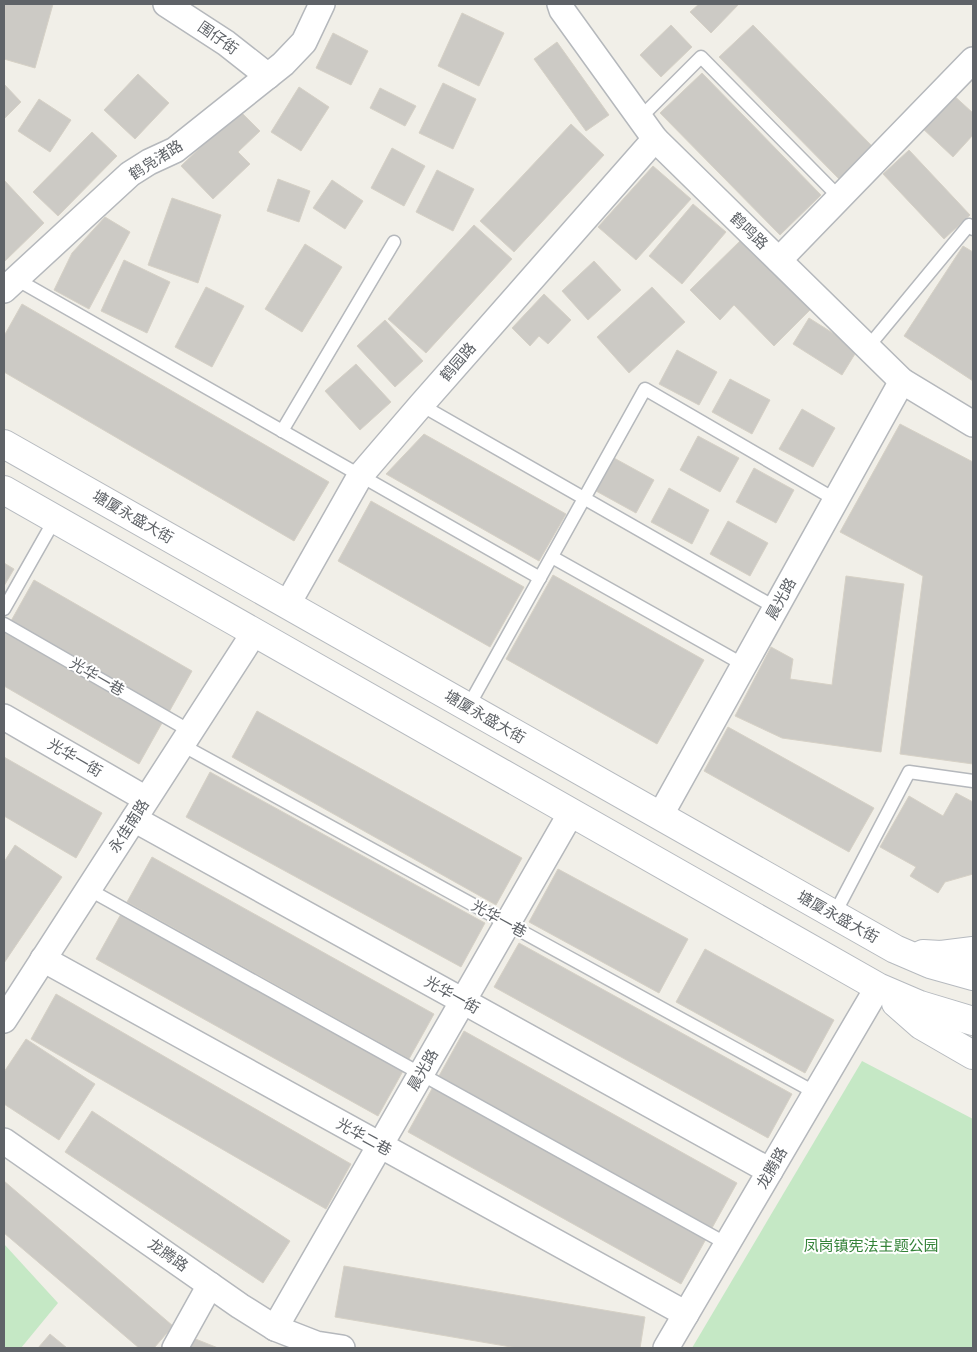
<svg xmlns="http://www.w3.org/2000/svg" width="977" height="1352" viewBox="0 0 977 1352" font-family="'Fira Sans','Noto Sans SC',sans-serif">
  <style>
    .green { fill: #c5e8c5 }
    .building { fill: #cccac5; stroke: #d6d1c6 }
    .lines { fill: none; stroke-linecap: round; stroke-linejoin: round }
    .lane-casing { stroke: #b5b8bc; stroke-width: 15 }
    .street-casing { stroke: #b5b8bc; stroke-width: 28 }
    .secondary-casing { stroke: #b6babf; stroke-width: 30 }
    .lane { stroke: #fff; stroke-width: 12 }
    .street { stroke: #fff; stroke-width: 25 }
    .secondary { stroke: #fff; stroke-width: 28 }
    .labels { text-anchor: middle; dominant-baseline: central; stroke-width: 4; stroke-linejoin: round; paint-order: stroke }
    .street-label { font-size: 15px; fill: #5f6368; stroke: #fff }
    .park-label { font-size: 15px; fill: #348238; stroke: #fff }
  </style>
  <rect width="100%" height="100%" fill="#f1efe8"/>
  <!-- green -->
  <g class="green">
    <polygon points="862,1061 973,1119 973,1348 692,1348"/>
    <polygon points="4,1244 58,1303 21,1348 4,1348"/>
  </g>
  <!-- building -->
  <g class="building">
    <polygon points="5,4 53,4 35,68 4,59"/>
    <polygon points="699,4 739,4 711,33 690,12"/>
    <polygon points="462,13 504,33 479,86 438,66"/>
    <polygon points="671,25 692,47 661,77 640,55"/>
    <polygon points="753,25 872,146 839,179 719,57"/>
    <polygon points="333,33 368,51 351,85 316,68"/>
    <polygon points="557,42 609,115 586,131 534,59"/>
    <polygon points="702,73 821,195 780,235 660,113"/>
    <polygon points="138,74 169,103 135,139 104,110"/>
    <polygon points="443,83 476,99 453,149 419,133"/>
    <polygon points="4,84 21,102 4,119"/>
    <polygon points="299,87 329,107 301,151 271,132"/>
    <polygon points="380,88 416,106 405,126 370,108"/>
    <polygon points="951,93 973,113 973,135 953,157 920,126"/>
    <polygon points="39,99 71,120 50,152 18,131"/>
    <polygon points="239,110 260,131 238,152 250,164 213,199 181,166"/>
    <polygon points="571,124 604,155 514,252 480,221"/>
    <polygon points="92,132 117,156 58,216 33,192"/>
    <polygon points="392,148 425,166 404,206 371,188"/>
    <polygon points="909,150 970,215 944,239 883,174"/>
    <polygon points="653,166 691,199 636,260 598,227"/>
    <polygon points="437,170 474,189 453,231 416,212"/>
    <polygon points="278,179 310,191 299,222 267,211"/>
    <polygon points="4,180 44,223 4,262"/>
    <polygon points="332,180 363,201 345,229 313,208"/>
    <polygon points="172,198 221,215 198,283 148,265"/>
    <polygon points="693,204 726,232 682,284 649,256"/>
    <polygon points="105,217 130,232 89,309 54,290 72,253"/>
    <polygon points="474,225 512,259 426,353 388,319"/>
    <polygon points="741,240 810,310 774,346 734,305 720,320 690,290"/>
    <polygon points="305,244 342,267 302,332 265,309"/>
    <polygon points="963,246 973,252 973,381 904,336"/>
    <polygon points="124,260 170,282 147,333 101,311"/>
    <polygon points="594,261 621,290 588,320 562,291"/>
    <polygon points="206,287 244,306 212,367 175,347"/>
    <polygon points="652,287 685,322 629,373 597,337"/>
    <polygon points="544,294 571,320 548,344 539,336 530,346 512,328"/>
    <polygon points="22,304 329,482 294,541 4,372 4,336"/>
    <polygon points="809,318 858,349 842,375 793,344"/>
    <polygon points="385,320 423,361 395,387 357,346"/>
    <polygon points="677,350 717,372 699,405 659,384"/>
    <polygon points="356,364 391,402 360,430 325,391"/>
    <polygon points="730,379 770,400 752,434 712,412"/>
    <polygon points="802,409 835,428 813,467 779,449"/>
    <polygon points="900,424 973,462 973,764 900,754 923,576 840,532"/>
    <polygon points="424,434 566,514 539,561 386,474"/>
    <polygon points="698,436 739,458 720,492 680,470"/>
    <polygon points="614,458 654,480 636,513 596,491"/>
    <polygon points="754,468 794,490 776,523 736,502"/>
    <polygon points="669,488 709,510 692,544 651,522"/>
    <polygon points="371,501 524,587 490,647 338,561"/>
    <polygon points="728,521 768,543 750,576 710,554"/>
    <polygon points="4,563 14,569 4,586"/>
    <polygon points="553,575 704,660 657,744 506,659"/>
    <polygon points="846,576 904,584 881,752 782,738 735,716 771,647 793,659 790,679 832,685"/>
    <polygon points="34,580 192,671 169,712 11,621"/>
    <polygon points="4,632 162,723 139,764 4,686"/>
    <polygon points="257,711 522,858 496,905 232,757"/>
    <polygon points="728,727 874,808 849,852 704,771"/>
    <polygon points="4,757 102,813 76,858 4,816"/>
    <polygon points="210,772 485,923 461,967 186,817"/>
    <polygon points="956,793 973,802 973,874 945,882 938,893 910,876 916,867 880,847 909,796 943,816"/>
    <polygon points="15,845 62,877 4,963 4,862"/>
    <polygon points="152,857 434,1014 409,1059 127,902"/>
    <polygon points="558,869 688,939 659,993 529,922"/>
    <polygon points="121,914 403,1071 378,1116 96,959"/>
    <polygon points="519,943 792,1094 768,1138 494,987"/>
    <polygon points="705,949 834,1020 805,1073 676,1002"/>
    <polygon points="56,994 351,1164 326,1209 31,1039"/>
    <polygon points="464,1031 737,1183 712,1228 439,1076"/>
    <polygon points="26,1039 95,1084 59,1140 4,1104 4,1072"/>
    <polygon points="433,1087 706,1239 681,1284 408,1132"/>
    <polygon points="92,1111 290,1241 263,1283 65,1152"/>
    <polygon points="4,1181 173,1326 154,1348 139,1348 4,1233"/>
    <polygon points="344,1266 645,1317 640,1348 517,1348 335,1317"/>
    <polygon points="50,1334 67,1348 38,1348"/>
    <polygon points="193,1338 218,1348 189,1348"/>
  </g>
  <g class="lines">
    <defs>
      <g id="lane">
        <polyline points="640,118 701,57 839,197"/>
        <polyline points="16,279 540,578"/>
        <polyline points="868,347 969,225 973,229"/>
        <polyline points="421,405 776,608"/>
        <polyline points="282,431 394,242"/>
        <polyline points="552,557 744,665"/>
        <polyline points="4,609 55,519"/>
        <polyline points="4,624 190,731"/>
        <polyline points="468,707 645,389 836,500"/>
        <polyline points="182,745 816,1093"/>
        <polyline points="88,889 727,1244"/>
        <polyline points="834,915 909,772 973,781"/>
      </g>
      <g id="street">
        <polyline points="166,4 226,43 268,76"/>
        <polyline points="560,4 562,10 655,139 902,381 973,424"/>
        <polyline points="779,260 973,60"/>
        <polyline points="4,290 130,174 149,162 175,150 283,64 304,42 322,4"/>
        <polyline points="287,605 360,476 421,405 655,139"/>
        <polyline points="4,717 146,799"/>
        <polyline points="660,816 902,381"/>
        <polyline points="134,819 770,1171"/>
        <polyline points="43,959 686,1314"/>
        <polyline points="4,1020 254,633"/>
        <polyline points="4,1141 240,1306 275,1328 316,1344 342,1348"/>
        <polyline points="275,1328 571,813"/>
        <polyline points="175,1348 210,1285"/>
        <polyline points="666,1348 878,987"/>
      </g>
      <g id="secondary">
        <polyline points="4,444 895,949 930,964 973,976"/>
        <polyline points="4,490 878,987 920,1005 973,1021"/>
        <polyline points="923,954 941,955 973,951"/>
        <polyline points="896,1003 921,1025 973,1055"/>
      </g>
    </defs>
    <!-- lane casing -->
    <use href="#lane" class="lane-casing"/>
    <!-- street casing -->
    <use href="#street" class="street-casing"/>
    <!-- secondary casing -->
    <use href="#secondary" class="secondary-casing"/>
    <!-- lane -->
    <use href="#lane" class="lane"/>
    <!-- street -->
    <use href="#street" class="street"/>
    <!-- secondary -->
    <use href="#secondary" class="secondary"/>
  </g>
  <g class="labels">
    <!-- street labels -->
    <g class="street-label">
      <text transform="translate(218 38) rotate(35)">围仔街</text>
      <text transform="translate(156 160) rotate(-32)">鹤凫渚路</text>
      <text transform="translate(749 231) rotate(44)">鹤鸣路</text>
      <text transform="translate(458 362) rotate(-49)">鹤园路</text>
      <text transform="translate(133 517) rotate(30)">塘厦永盛大街</text>
      <text transform="translate(781 599) rotate(-61)">晨光路</text>
      <text transform="translate(97 677) rotate(30)">光华一巷</text>
      <text transform="translate(485 717) rotate(30)">塘厦永盛大街</text>
      <text transform="translate(75 758) rotate(30)">光华一街</text>
      <text transform="translate(129 826) rotate(-57)">永佳南路</text>
      <text transform="translate(838 917) rotate(29)">塘厦永盛大街</text>
      <text transform="translate(499 919) rotate(29)">光华一巷</text>
      <text transform="translate(452 995) rotate(29)">光华一街</text>
      <text transform="translate(423 1070) rotate(-60)">晨光路</text>
      <text transform="translate(364 1137) rotate(29)">光华二巷</text>
      <text transform="translate(772 1168) rotate(-60)">龙腾路</text>
      <text transform="translate(168 1255) rotate(35)">龙腾路</text>
    </g>
    <!-- park labels -->
    <g class="park-label">
      <text x="871" y="1246">凤岗镇宪法主题公园</text>
    </g>
  </g>
  <!-- border -->
  <rect width="977" height="1352" fill="none" stroke="#5f6368" stroke-width="10"/>
</svg>
